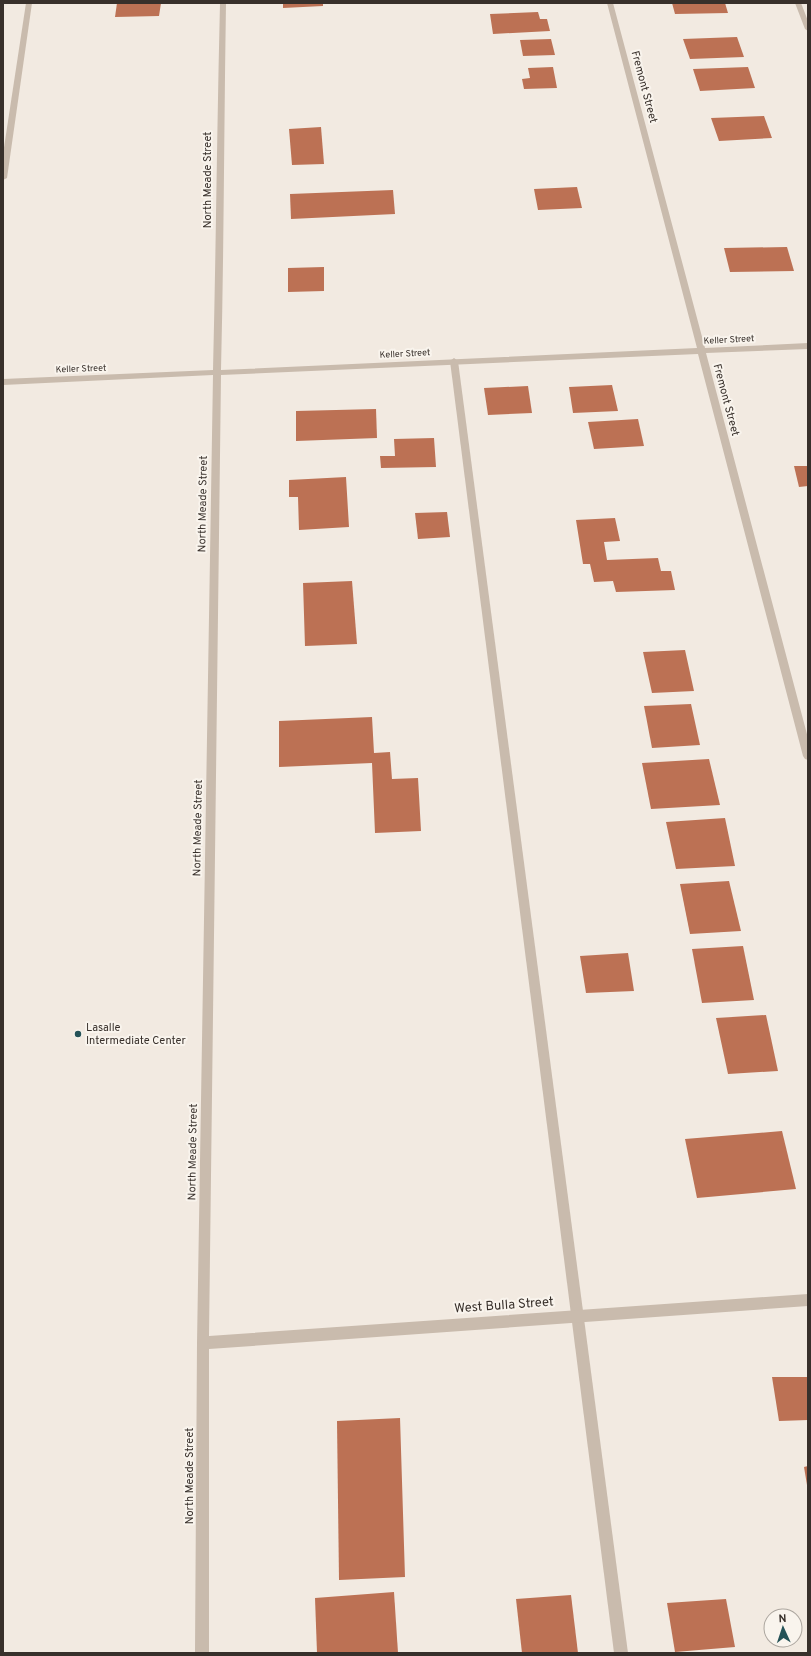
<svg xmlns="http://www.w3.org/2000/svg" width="811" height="1656" viewBox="0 0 811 1656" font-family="Overpass,sans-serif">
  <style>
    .building { fill: #bc7154 }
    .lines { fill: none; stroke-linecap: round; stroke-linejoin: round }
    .lane { fill: #c9bbad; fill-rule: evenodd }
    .street { fill: #c9bbad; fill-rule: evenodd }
    .poi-dot { fill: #245257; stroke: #f9f4ed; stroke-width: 1.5 }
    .labels { text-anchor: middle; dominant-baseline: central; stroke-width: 4; stroke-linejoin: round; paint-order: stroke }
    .far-street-label { font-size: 9px; fill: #38302b; stroke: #f9f4ed }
    .street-label { font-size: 11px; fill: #38302b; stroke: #f9f4ed }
    .poi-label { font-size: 11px; fill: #38302b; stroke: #f9f4ed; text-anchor: start }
    .near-street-label { font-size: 13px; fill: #38302b; stroke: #f9f4ed }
  </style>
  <rect width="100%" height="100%" fill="#f2eae1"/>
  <!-- building -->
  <g class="building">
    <polygon points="117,3 161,3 159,16 115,17"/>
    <polygon points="283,3 323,3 323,6 283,8"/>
    <polygon points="672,3 725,3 728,13 675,14"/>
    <polygon points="538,12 540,19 547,19 550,31 493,34 490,14"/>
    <polygon points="737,37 744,57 690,59 683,39"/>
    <polygon points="551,39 555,55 523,56 520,40"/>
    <polygon points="553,67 557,88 524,89 522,79 530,78 528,68"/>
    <polygon points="748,67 755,88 700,91 693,69"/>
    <polygon points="764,116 772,138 719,141 711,118"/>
    <polygon points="321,127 324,164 292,165 289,129"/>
    <polygon points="577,187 582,208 538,210 534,189"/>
    <polygon points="393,190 395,214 291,219 290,194"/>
    <polygon points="787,247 794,271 730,272 724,248"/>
    <polygon points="324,267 324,291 288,292 288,268"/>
    <polygon points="612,385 618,411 573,413 569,387"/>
    <polygon points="528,386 532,413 488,415 484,388"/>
    <polygon points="376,409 377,438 296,441 296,411"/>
    <polygon points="638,419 644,446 594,449 588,422"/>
    <polygon points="434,438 436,467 381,468 380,456 395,456 394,439"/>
    <polygon points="794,466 808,466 808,486 799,487"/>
    <polygon points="346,477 349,527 299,530 298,497 289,497 289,480"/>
    <polygon points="447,512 450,537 418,539 415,513"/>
    <polygon points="615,518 620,541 604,542 607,560 658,558 661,571 671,571 675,590 616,592 613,581 594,582 590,564 583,564 576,520"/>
    <polygon points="352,581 357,644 305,646 303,583"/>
    <polygon points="685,650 694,691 652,693 643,652"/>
    <polygon points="691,704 700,745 652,748 644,706"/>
    <polygon points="372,717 374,753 390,752 392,779 418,778 421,831 375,833 372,763 279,767 279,721"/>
    <polygon points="709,759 720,805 651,809 642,763"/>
    <polygon points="725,818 735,866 676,869 666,822"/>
    <polygon points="729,881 741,931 690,934 680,884"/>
    <polygon points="743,946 754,1000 702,1003 692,949"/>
    <polygon points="628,953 634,991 586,993 580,956"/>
    <polygon points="766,1015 778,1071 728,1074 716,1018"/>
    <polygon points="782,1131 796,1189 697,1198 685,1139"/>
    <polygon points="772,1377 808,1377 808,1420 779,1421"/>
    <polygon points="400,1418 405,1577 339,1580 337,1421"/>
    <polygon points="808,1466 808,1485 807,1485 804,1467"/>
    <polygon points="394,1592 398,1653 317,1653 315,1598"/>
    <polygon points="571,1595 578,1653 522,1653 516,1599"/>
    <polygon points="726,1599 735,1647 675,1652 667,1603"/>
  </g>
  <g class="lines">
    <!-- lane -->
    <g class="lane">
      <polygon points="26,3 32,3 7,178 3,180 3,154"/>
      <polygon points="795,3 801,3 808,21 808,31 805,29"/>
      <polygon points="454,358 458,361 628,1653 614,1653 450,361"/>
    </g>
    <!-- street -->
    <path class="street" d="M 220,3 L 226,3 C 224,125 224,247 221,370 L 697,348 L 607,3 L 613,3 L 705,348 L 808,343 L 808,349 L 706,353 L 808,738 L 808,760 L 805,759 L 803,756 L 698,354 L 221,375 L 209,1336 L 808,1294 L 808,1306 L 209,1349 L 209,1653 L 195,1653 L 197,1343 L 213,375 L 3,385 L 3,379 L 213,370 C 216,248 217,125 220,3 Z"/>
  </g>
  <!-- markers -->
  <circle class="poi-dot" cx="78" cy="1034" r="4"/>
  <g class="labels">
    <!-- far-street labels -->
    <g class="far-street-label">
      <text transform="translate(729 340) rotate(-3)">Keller Street</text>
      <text transform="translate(405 354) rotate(-3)">Keller Street</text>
      <text transform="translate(81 369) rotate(-2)">Keller Street</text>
    </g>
    <!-- street labels -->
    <g class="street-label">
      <text transform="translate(644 87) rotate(75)">Fremont Street</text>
      <text transform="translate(208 180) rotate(-90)">North Meade Street</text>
      <text transform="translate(726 400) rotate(75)">Fremont Street</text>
      <text transform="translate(203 504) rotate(-89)">North Meade Street</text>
      <text transform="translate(198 828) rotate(-89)">North Meade Street</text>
      <text transform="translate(193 1152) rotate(-89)">North Meade Street</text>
      <text transform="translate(190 1476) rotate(-90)">North Meade Street</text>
    </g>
    <!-- poi labels -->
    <g class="poi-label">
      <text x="86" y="1028">Lasalle<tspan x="86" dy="13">Intermediate Center</tspan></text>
    </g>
    <!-- near-street labels -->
    <g class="near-street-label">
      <text transform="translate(504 1306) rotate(-4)">West Bulla Street</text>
    </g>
  </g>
  <!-- border -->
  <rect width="811" height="1656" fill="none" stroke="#38302b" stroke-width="8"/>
  <!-- north arrow -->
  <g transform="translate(783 1628) rotate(357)"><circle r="19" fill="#f9f4ed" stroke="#aca69f"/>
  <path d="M0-3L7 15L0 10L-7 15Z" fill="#245257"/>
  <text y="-6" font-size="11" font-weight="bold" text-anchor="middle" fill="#38302b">N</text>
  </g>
</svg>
